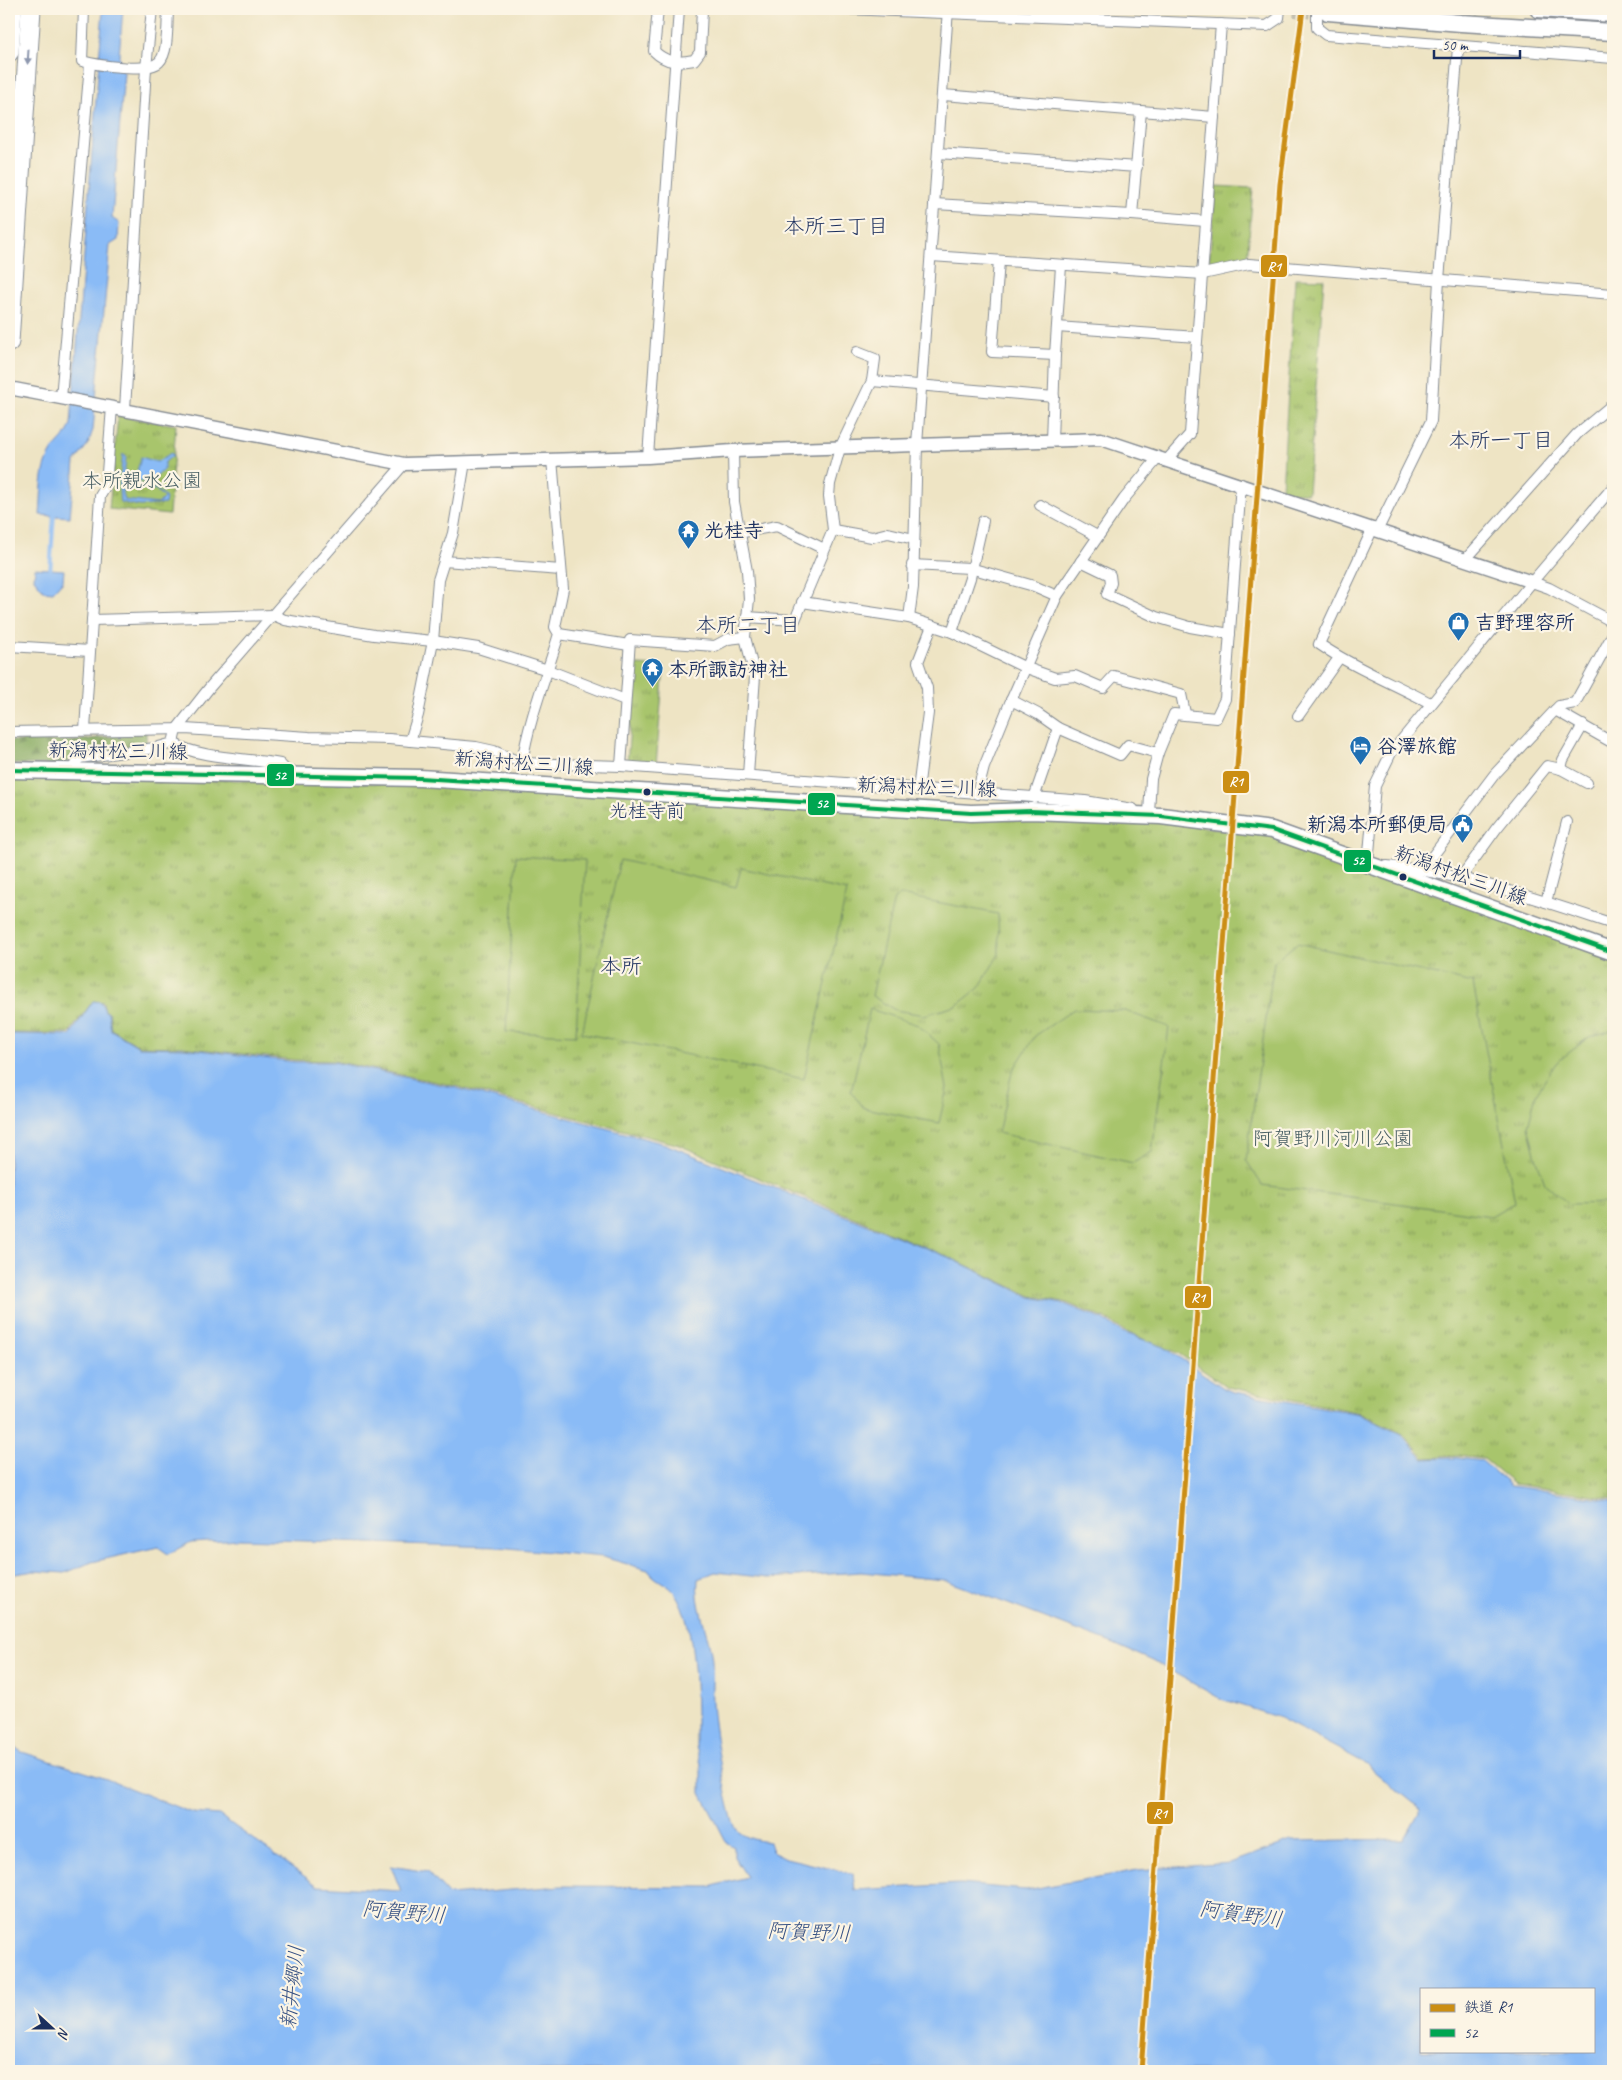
<svg xmlns="http://www.w3.org/2000/svg" width="1622" height="2080" viewBox="0 0 1622 2080" font-family="Caveat,'Klee One',sans-serif">
  <style>
    .forest { fill: url(#forest-firs); stroke: #506c5f }
    .park { fill: url(#park-tufts); stroke: #627a65 }
    .pitch { fill: #a8c56c; stroke: #627a65 }
    .water { fill: #8abbf6; stroke: #5275aa; fill-rule: evenodd }
    .lines { fill: none; stroke-linecap: round; stroke-linejoin: round }
    .stream { stroke: #8abbf6; stroke-width: 4 }
    .primary-tunnel { stroke: #c4c0b0; stroke-width: 16; stroke-dasharray: 16 8; stroke-linecap: butt }
    .minor-casing { stroke: #848a91; stroke-width: 12 }
    .tertiary-casing { stroke: #848a91; stroke-width: 15 }
    .primary-casing { stroke: #848a91; stroke-width: 19 }
    .motorway-casing { stroke: #848a91; stroke-width: 21 }
    .minor { stroke: #fff; stroke-width: 10 }
    .tertiary { stroke: #fff; stroke-width: 12 }
    .primary { stroke: #fff; stroke-width: 16 }
    .motorway { stroke: #fff; stroke-width: 19 }
    .bus-1-casing { stroke: #fcf5e5; stroke-width: 8 }
    .bus-1 { stroke: #00a651; stroke-width: 4 }
    .rail-1-casing { stroke: #fcf5e5; stroke-width: 9 }
    .rail-1 { stroke: #cb8e13; stroke-width: 5 }
    .oneway { fill: #8d97ae }
    .bus-dot { fill: #1b2f5e; stroke: #fcf5e5; stroke-width: 2 }
    .labels { text-anchor: middle; dominant-baseline: central; stroke-width: 4.5; stroke-linejoin: round; paint-order: stroke }
    .bus-label { font-size: 19px; fill: #1b2f5e; stroke: #fcf5e5 }
    .park-label { font-size: 20px; fill: #455c62; stroke: #fcf5e5 }
    .poi-label { font-size: 20px; font-weight: bold; fill: #1b2f5e; stroke: #fcf5e5; text-anchor: start }
    .street-label { font-size: 20px; fill: #1b2f5e; stroke: #fcf5e5 }
    .neighbourhood-label { font-size: 21px; fill: #1b2f5e; stroke: #fcf5e5 }
    .water-label { font-size: 21px; font-style: italic; fill: #375284; stroke: #fcf5e5 }
    .line-badge { stroke: #fcf5e5; stroke-width: 2 }
    .badge-label { font-size: 14px; text-anchor: middle; font-weight: bold; fill: #fff }
  </style>
  <defs>
    <pattern id="forest-firs" width="22" height="20" patternUnits="userSpaceOnUse" patternTransform="scale(1.25)"><rect width="22" height="20" fill="#86aa60"/><path d="M5 1l3.5 6h-7zM16 11l3.5 6h-7z" fill="#6d8b52"/></pattern>
    <pattern id="park-tufts" width="24" height="20" patternUnits="userSpaceOnUse" patternTransform="scale(1.25)"><rect width="24" height="20" fill="#a8c56c"/><path d="M3 7l-1-3M5 7V3M7 7l1-3M15 17l-1-3M17 17v-4M19 17l1-3" fill="none" stroke="#88a05c"/></pattern>
  </defs>
  <rect width="100%" height="100%" fill="#fcf5e5"/>
  <filter id="ink" filterUnits="userSpaceOnUse"><feTurbulence type="fractalNoise" baseFrequency=".02" numOctaves="2"/><feDisplacementMap in="SourceGraphic" scale="10" xChannelSelector="R" yChannelSelector="G"/><feConvolveMatrix kernelMatrix="1 2 1 2 8 2 1 2 1" color-interpolation-filters="sRGB"/></filter>
  <filter id="wash" filterUnits="userSpaceOnUse"><feTurbulence type="fractalNoise" baseFrequency=".0096" numOctaves="4" result="noise"/><feDisplacementMap in="SourceGraphic" scale="20" xChannelSelector="R" yChannelSelector="G"/><feGaussianBlur stdDeviation="1.12" result="paint"/><feColorMatrix in="noise" values="0 0 0 0 0 0 0 0 0 0 0 0 0 0 0 0 0 1.4 0 .05"/><feComposite in="paint" operator="in"/></filter>
  <g filter="url(#wash)">
    <rect width="100%" height="100%" fill="#eee4c4"/>
    <!-- forest -->
    <polygon class="forest" points="146,732 147,747 78,754 63,765 9,764 9,741 74,741"/>
    <!-- park -->
    <g class="park">
      <polygon points="1216,186 1253,188 1247,262 1215,269 1209,263"/>
      <polygon points="1295,278 1324,279 1308,493 1293,493 1282,489"/>
      <polygon points="118,416 176,425 169,515 109,509"/>
      <polygon points="635,665 664,666 656,766 627,764"/>
      <polygon points="9,775 461,785 1141,819 1269,835 1613,957 1613,1498 1514,1484 1484,1459 1458,1456 1424,1458 1403,1434 1361,1413 1227,1387 1178,1353 1124,1331 1106,1319 1064,1302 1031,1296 949,1257 676,1144 455,1086 334,1061 294,1060 183,1047 139,1046 111,1029 109,1013 105,1011 103,1002 93,1001 69,1033 9,1033"/>
    </g>
    <!-- pitch -->
    <g class="pitch">
      <polygon points="516,856 585,860 576,1035 506,1032"/>
      <polygon points="620,860 736,887 741,868 847,891 804,1079 582,1033"/>
      <polygon points="900,895 998,914 999,954 979,988 956,1006 924,1015 895,1010 872,996 894,899"/>
      <polygon points="1297,943 1473,983 1515,1202 1491,1216 1262,1185 1246,1160 1274,962"/>
      <polygon points="870,1009 918,1025 939,1044 947,1088 939,1123 864,1108 851,1092"/>
      <polygon points="1074,1009 1125,1011 1169,1027 1152,1152 1133,1163 998,1133 1012,1072 1035,1036"/>
      <polygon points="1613,1030 1613,1203 1569,1204 1545,1184 1535,1154 1528,1126 1536,1094 1556,1063 1589,1037"/>
    </g>
    <!-- water -->
    <g class="water">
      <path d="M 103,9 L 123,9 L 119,56 L 124,73 L 112,218 L 119,223 L 118,240 L 110,245 L 93,430 L 88,444 L 75,462 L 70,517 L 40,515 C 42,495 40,471 51,453 C 57,442 68,436 71,424 Z"/>
      <polygon points="171,453 173,455 165,462 164,469 153,480 150,479 147,483 140,480 138,483 148,489 155,488 166,498 165,504 140,506 120,502 119,488 123,454 126,457 122,493 124,500 158,504 164,498 155,489 148,491 136,483 139,476 137,472 141,457 157,462"/>
      <polygon points="35,568 64,570 63,581 53,592 44,591 34,579"/>
      <path d="M 93,1001 L 101,1002 L 105,1011 L 108,1013 L 111,1030 L 139,1047 L 183,1048 L 295,1062 L 333,1062 L 456,1088 L 665,1144 L 948,1257 L 1030,1297 L 1062,1303 L 1104,1320 L 1122,1332 L 1164,1347 L 1225,1389 L 1234,1392 L 1360,1414 L 1402,1435 L 1423,1459 L 1457,1458 L 1482,1461 L 1511,1486 L 1613,1500 L 1613,2071 L 9,2071 L 9,1744 L 22,1752 L 104,1778 L 192,1813 L 219,1815 L 318,1886 L 401,1891 L 391,1866 L 428,1872 L 449,1895 L 561,1886 L 709,1887 L 747,1877 L 734,1857 L 734,1847 L 727,1843 L 701,1793 L 701,1764 L 696,1747 C 696,1707 698,1625 674,1592 C 666,1582 655,1581 648,1570 L 603,1557 L 498,1547 L 240,1539 L 191,1542 L 168,1554 L 158,1547 L 92,1562 L 65,1573 L 34,1571 L 9,1575 L 9,1034 L 70,1035 ZM 715,1572 L 768,1578 L 861,1572 L 945,1580 L 1114,1644 L 1153,1661 L 1221,1699 L 1280,1718 L 1361,1761 L 1421,1809 L 1404,1839 L 1291,1841 L 1230,1863 L 1138,1870 L 1026,1890 L 960,1884 L 855,1890 L 853,1874 L 786,1858 L 772,1851 L 769,1842 C 759,1841 744,1838 737,1830 C 727,1816 713,1723 712,1703 C 711,1686 714,1670 711,1653 C 707,1628 695,1605 698,1579 ZM 1421,1989 L 1593,1989 L 1593,2051 L 1421,2051 Z"/>
    </g>
    <g class="lines">
      <!-- stream -->
      <polyline class="stream" points="50,573 54,513"/>
    </g>
  </g>
  <g filter="url(#ink)">
    <g class="lines">
      <!-- primary-tunnel -->
      <polyline class="primary-tunnel" points="1294,9 1328,12"/>
      <defs>
        <g id="minor">
          <path d="M 84,9 L 82,61 C 96,65 148,73 159,62 C 169,53 167,22 168,9"/>
          <path d="M 658,9 L 654,51 C 666,63 678,63 694,60 L 700,52 L 702,9"/>
          <polyline points="845,9 1267,26 1279,18 1280,9"/>
          <polyline points="1317,9 1317,28 1326,35 1613,58"/>
          <polyline points="1141,111 1214,117"/>
          <polyline points="938,153 1137,167"/>
          <polyline points="934,204 1132,215 1141,111 943,95"/>
          <polyline points="1132,215 1205,221"/>
          <polyline points="931,256 1203,274 1249,264 1613,294"/>
          <polyline points="999,261 992,352 1055,355 1061,266"/>
          <polyline points="1057,327 1197,337"/>
          <polyline points="872,381 1054,397"/>
          <polyline points="61,398 90,64"/>
          <polyline points="125,409 146,68 152,9"/>
          <polyline points="1052,441 1055,355"/>
          <polyline points="733,451 734,502 747,571 749,599 745,637 755,676 748,775"/>
          <polyline points="648,457 679,9"/>
          <polyline points="1167,460 1190,434 1221,24"/>
          <polyline points="1040,505 1097,536"/>
          <path d="M 1373,528 L 1319,644 C 1354,668 1393,683 1430,703"/>
          <polyline points="1378,529 1431,421 1439,280 1458,47"/>
          <polyline points="833,530 872,537 888,533 914,539"/>
          <polyline points="738,533 777,526 824,549"/>
          <polyline points="1466,559 1577,434 1613,404"/>
          <polyline points="444,561 561,570"/>
          <polyline points="1081,561 1110,575 1111,583 1107,594 1156,617 1190,627 1230,634"/>
          <polyline points="912,565 970,568 1034,586 1057,596"/>
          <polyline points="1532,582 1549,588 1613,622"/>
          <polyline points="802,602 909,618 952,632 1024,667 1055,678 1075,676 1103,688 1114,676 1181,694 1185,713"/>
          <polyline points="747,617 795,620 833,530 829,496 830,484 840,448 872,381 875,359 857,352"/>
          <polyline points="909,618 913,587 917,445 948,9"/>
          <polyline points="92,620 273,615 285,620 374,635 433,641 478,648 548,670 625,700"/>
          <polyline points="952,632 970,578 983,521"/>
          <polyline points="559,634 629,645"/>
          <polyline points="9,646 90,651"/>
          <polyline points="1011,700 1038,714 1058,728 1120,755 1128,745 1158,753"/>
          <polyline points="1555,710 1613,743"/>
          <polyline points="1298,716 1339,658"/>
          <polyline points="1583,725 1563,760 1561,769 1587,783"/>
          <polyline points="85,730 100,496 106,486 112,407"/>
          <polyline points="9,732 185,729 309,737 389,739 476,747 494,751 522,763 621,766 1085,801 1133,809"/>
          <polyline points="410,741 418,715 433,641 438,580 453,533 465,462"/>
          <polyline points="173,743 176,730 210,687 404,464"/>
          <path d="M 522,763 C 529,719 546,677 559,634 L 555,627 L 563,589 L 552,459"/>
          <polyline points="621,766 630,640 715,646 728,639 745,637"/>
          <path d="M 71,771 L 79,758 L 155,748 L 173,743 C 200,759 248,758 280,764 L 291,776"/>
          <polyline points="918,790 928,713 927,688 918,662 932,626"/>
          <polyline points="977,794 984,767 1010,703 1057,596 1124,499 1158,458"/>
          <polyline points="1034,798 1058,728"/>
          <polyline points="1149,813 1151,779 1158,753 1174,714 1216,718 1225,699 1241,484"/>
          <polyline points="1372,865 1368,864 1375,786 1391,753 1532,582 1613,487"/>
          <path d="M 1387,866 C 1464,873 1540,900 1613,924"/>
          <polyline points="1422,870 1494,775 1559,706 1575,703 1613,634"/>
          <polyline points="1460,879 1496,829 1547,766 1561,769"/>
          <polyline points="1546,902 1567,822"/>
        </g>
        <polyline id="tertiary" points="9,388 404,464 648,457 733,451 1101,439 1532,582"/>
        <g id="primary">
          <polyline points="1538,9 1613,14"/>
          <polyline points="1328,12 1461,23 1613,32"/>
          <polyline points="9,770 420,778 971,813 1031,811 1161,816 1272,830 1613,952"/>
        </g>
        <g id="motorway">
          <polyline points="9,52 12,9"/>
          <polyline points="9,342 31,9"/>
        </g>
      </defs>
      <!-- minor casing -->
      <use href="#minor" class="minor-casing"/>
      <!-- tertiary casing -->
      <use href="#tertiary" class="tertiary-casing"/>
      <!-- primary casing -->
      <use href="#primary" class="primary-casing"/>
      <!-- motorway casing -->
      <use href="#motorway" class="motorway-casing"/>
      <!-- minor -->
      <use href="#minor" class="minor"/>
      <!-- tertiary -->
      <use href="#tertiary" class="tertiary"/>
      <!-- primary -->
      <use href="#primary" class="primary"/>
      <!-- motorway -->
      <use href="#motorway" class="motorway"/>
      <defs>
        <polyline id="bus-1" points="9,770 420,778 971,813 1031,811 1161,816 1272,830 1613,952"/>
      </defs>
      <!-- bus-1 casing -->
      <use href="#bus-1" class="bus-1-casing"/>
      <!-- bus-1 -->
      <use href="#bus-1" class="bus-1"/>
      <defs>
        <polyline id="rail-1" points="1141,2071 1280,184 1303,9"/>
      </defs>
      <!-- rail-1 casing -->
      <use href="#rail-1" class="rail-1-casing"/>
      <!-- rail-1 -->
      <use href="#rail-1" class="rail-1"/>
    </g>
    <!-- one-way arrows -->
    <defs><path id="oneway-solid" d="M-6-.8H1V-3.2L6.5 0L1 3.2V.8H-6Z" transform="scale(1.25)"/></defs>
    <use class="oneway" href="#oneway-solid" transform="translate(28 57) rotate(94)"/>
  </g>
  <!-- icons -->
  <defs>
    <symbol id="temple-pin" viewBox="-11 -11 22 30"><path d="M0 17L-7.5 6A9.5 9.5 0 1 1 7.5 6Z" fill="#1f6fb2" stroke="#fcf5e5"/><path d="M0-6L5-2H3V0L6.5 2.5H4V6H1.5V3h-3V6H-4V2.5H-6.5L-3 0V-2H-5Z" fill="#fff"/></symbol>
    <symbol id="shop-pin" viewBox="-11 -11 22 30"><path d="M0 17L-7.5 6A9.5 9.5 0 1 1 7.5 6Z" fill="#1f6fb2" stroke="#fcf5e5"/><path d="M-5-2.5h2.3a2.7 3.5 0 0 1 5.4 0H5L5.5 6h-11ZM-1.5-2.5h3a1.5 2.3 0 0 0-3 0Z" fill="#fff"/></symbol>
    <symbol id="hotel-pin" viewBox="-11 -11 22 30"><path d="M0 17L-7.5 6A9.5 9.5 0 1 1 7.5 6Z" fill="#1f6fb2" stroke="#fcf5e5"/><path d="M-6-4.5h1.5V1H6V5H4.5V3h-9V5H-6ZM-4 0a1.8 1.8 0 1 1 3.6 0ZM.5 0V-2.5h3Q6-2.5 6 0Z" fill="#fff"/></symbol>
    <symbol id="civic-pin" viewBox="-11 -11 22 30"><path d="M0 17L-7.5 6A9.5 9.5 0 1 1 7.5 6Z" fill="#1f6fb2" stroke="#fcf5e5"/><path d="M-.6-6.5H3V-4.5H.6V-3L4-1V1h2V6H-6V1h2V-1L-.6-3ZM-1.2 2.5V6h2.4V2.5Z" fill="#fff"/></symbol>
  </defs>
  <g fill-rule="evenodd">
    <use href="#temple-pin" x="676" y="518" width="25" height="34"/>
    <use href="#shop-pin" x="1446" y="610" width="25" height="34"/>
    <use href="#temple-pin" x="640" y="656" width="25" height="34"/>
    <use href="#hotel-pin" x="1348" y="734" width="25" height="34"/>
    <use href="#civic-pin" x="1450" y="812" width="25" height="34"/>
  </g>
  <!-- markers -->
  <g class="bus-dot">
    <circle cx="647" cy="792" r="4.5"/>
    <circle cx="1403" cy="877" r="4.5"/>
  </g>
  <g class="labels">
    <!-- bus labels -->
    <g class="bus-label">
      <text x="647" y="811">光桂寺前</text>
    </g>
    <!-- park labels -->
    <g class="park-label">
      <text x="142" y="480">本所親水公園</text>
      <text x="1333" y="1138">阿賀野川河川公園</text>
    </g>
    <!-- poi labels -->
    <g class="poi-label">
      <text x="704" y="530">光桂寺</text>
      <text x="1475" y="622">吉野理容所</text>
      <text x="668" y="669">本所諏訪神社</text>
      <text x="1377" y="746">谷澤旅館</text>
      <text x="1447" y="824" text-anchor="end">新潟本所郵便局</text>
    </g>
    <!-- street labels -->
    <g class="street-label">
      <text transform="translate(118 751) rotate(1)">新潟村松三川線</text>
      <text transform="translate(524 763) rotate(4)">新潟村松三川線</text>
      <text transform="translate(927 787) rotate(2)">新潟村松三川線</text>
      <text transform="translate(1461 875) rotate(20)">新潟村松三川線</text>
    </g>
    <!-- neighbourhood labels -->
    <g class="neighbourhood-label">
      <text x="836" y="226">本所三丁目</text>
      <text x="1501" y="440">本所一丁目</text>
      <text x="748" y="625">本所二丁目</text>
      <text x="621" y="966">本所</text>
    </g>
    <!-- water labels -->
    <g class="water-label">
      <text transform="translate(404 1912) rotate(5)">阿賀野川</text>
      <text transform="translate(1241 1914) rotate(8)">阿賀野川</text>
      <text transform="translate(809 1932) rotate(2)">阿賀野川</text>
      <text transform="translate(292 1987) rotate(-84)">新井郷川</text>
    </g>
  </g>
  <g class="line-badge">
    <rect x="1260" y="254" width="28" height="24" rx="5" fill="#cb8e13"/>
    <rect x="266" y="763" width="29" height="24" rx="5" fill="#00a651"/>
    <rect x="1222" y="770" width="28" height="24" rx="5" fill="#cb8e13"/>
    <rect x="807" y="792" width="29" height="24" rx="5" fill="#00a651"/>
    <rect x="1343" y="849" width="29" height="24" rx="5" fill="#00a651"/>
    <rect x="1184" y="1285" width="28" height="24" rx="5" fill="#cb8e13"/>
    <rect x="1146" y="1801" width="28" height="24" rx="5" fill="#cb8e13"/>
  </g>
  <g class="badge-label">
    <text x="1274" y="271">R1</text>
    <text x="280" y="780">52</text>
    <text x="1236" y="786">R1</text>
    <text x="822" y="808">52</text>
    <text x="1358" y="865">52</text>
    <text x="1198" y="1302">R1</text>
    <text x="1160" y="1818">R1</text>
  </g>
  <!-- margin -->
  <rect width="1622" height="2080" fill="none" stroke="#fcf5e5" stroke-width="30"/>
  <!-- legend -->
  <rect x="1420" y="1988" width="175" height="65" fill="#fcf5e5" stroke="#a2a6af"/>
  <rect x="1430" y="2004" width="25" height="8" fill="#cb8e13" stroke="#a2a6af"/>
  <text x="1464" y="2012" font-size="15" fill="#1b2f5e">鉄道 R1</text>
  <rect x="1430" y="2029" width="25" height="8" fill="#00a651" stroke="#a2a6af"/>
  <text x="1464" y="2038" font-size="15" fill="#1b2f5e">52</text>
  <!-- north arrow -->
  <g transform="translate(52 2028) rotate(111)" stroke="#fcf5e5" stroke-width="4" paint-order="stroke">
  <path d="M0-4L9 19L0 12L-9 19Z" fill="#1b2f5e"/>
  <text y="-8" font-size="14" font-weight="bold" text-anchor="middle" fill="#1b2f5e">N</text>
  </g>
  <!-- scale -->
  <path d="M1434 50v8h86v-8" fill="none" stroke="#1b2f5e" stroke-width="2.5"/>
  <text x="1442" y="50" font-size="15" fill="#1b2f5e" stroke="#fcf5e5" stroke-width="4" paint-order="stroke">50 m</text>
</svg>
